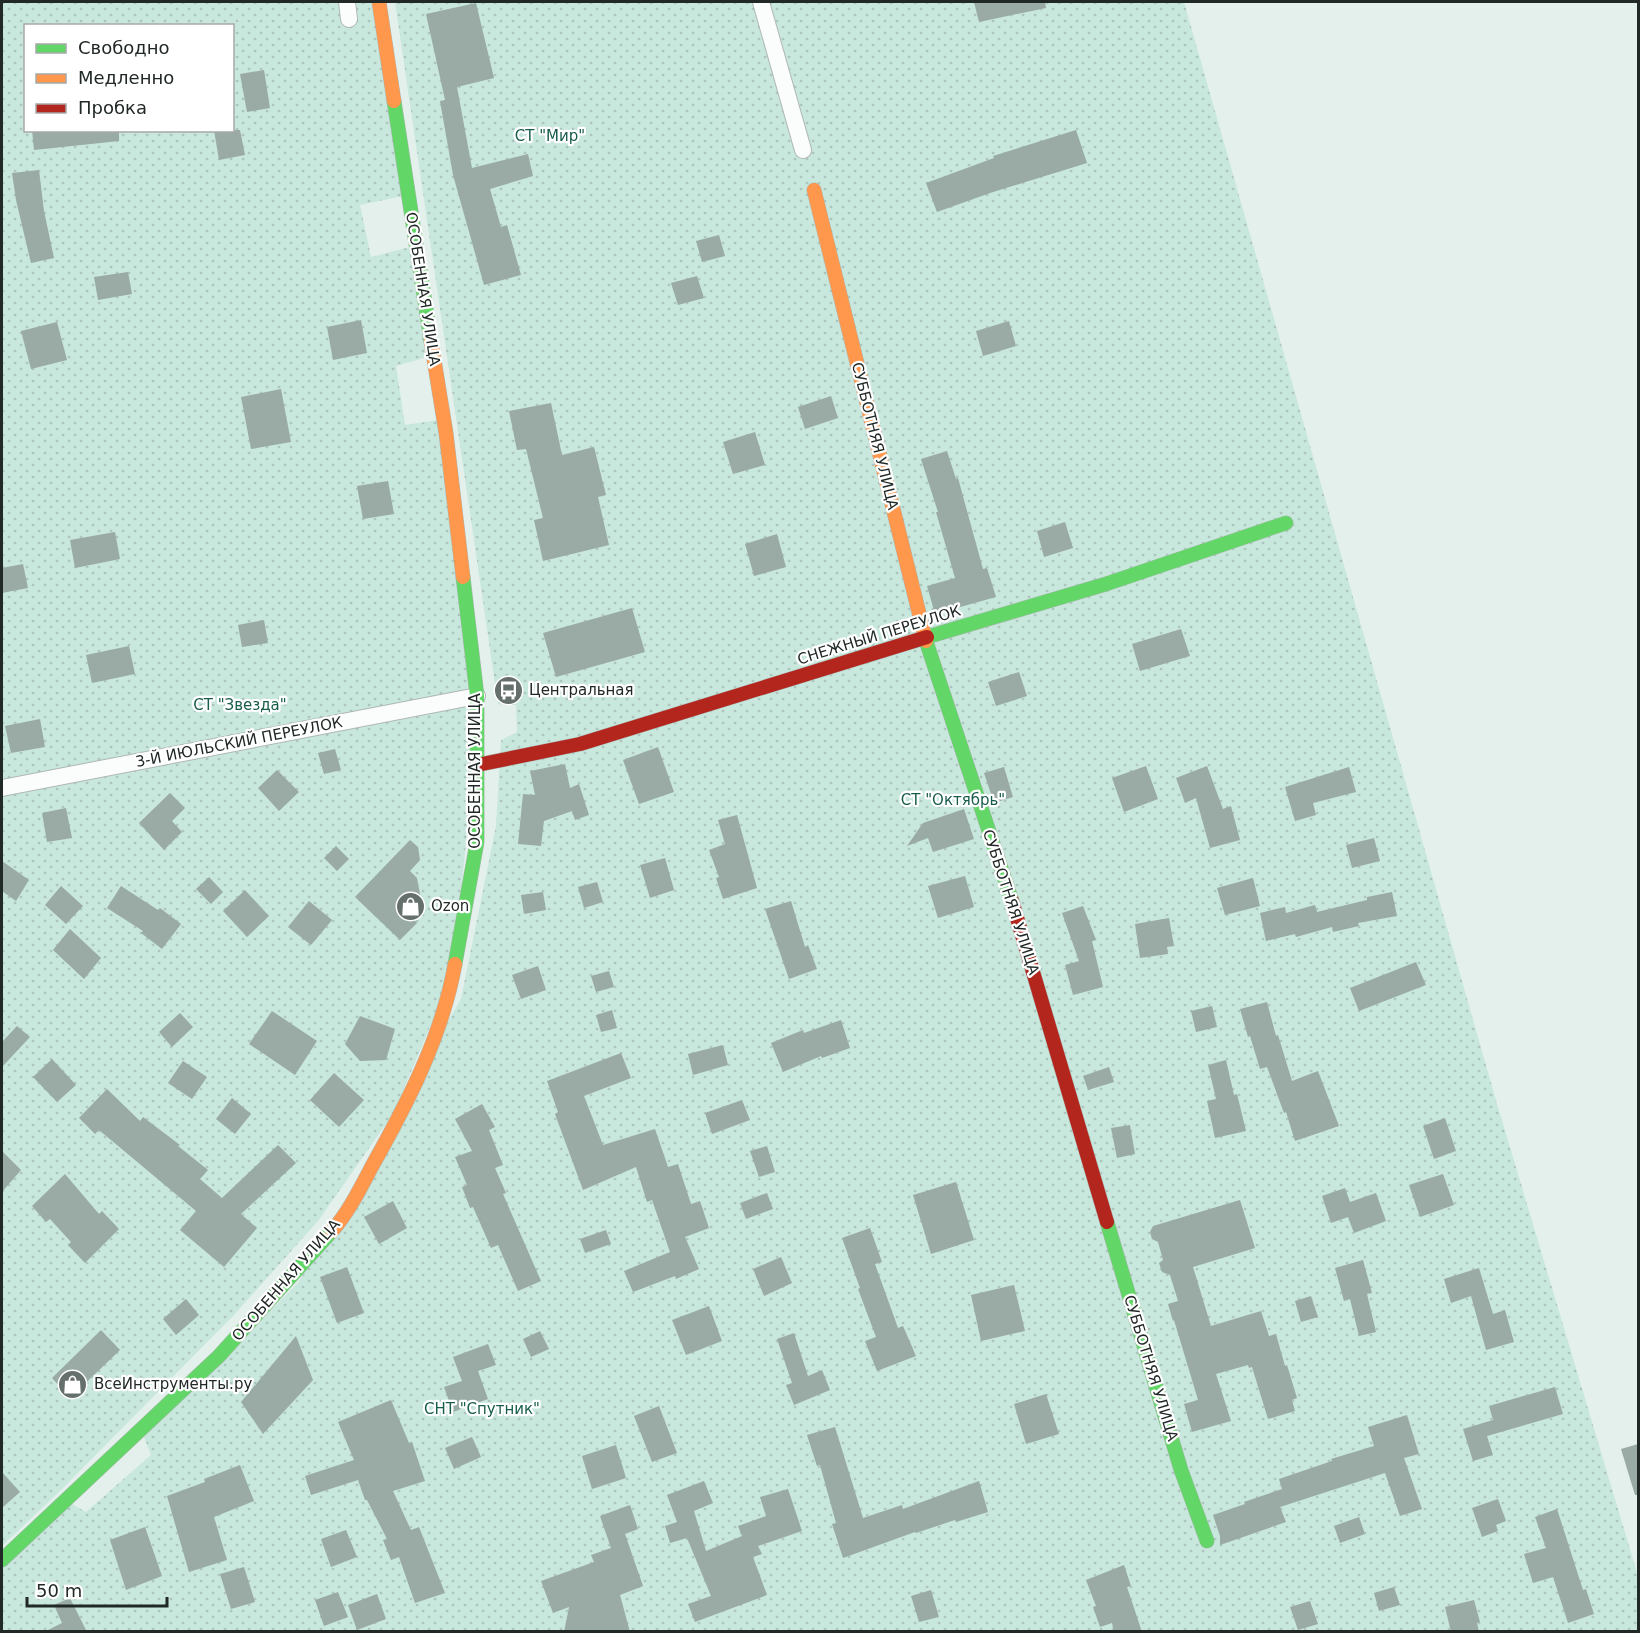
<svg xmlns="http://www.w3.org/2000/svg" width="1640" height="1633" viewBox="0 0 1640 1633" font-family="'DejaVu Sans',sans-serif">
  <style>
    .park { fill: url(#park-dots); fill-rule: evenodd }
    .building { fill: #9aaaa4 }
    .lines { fill: none; stroke-linecap: round; stroke-linejoin: round }
    .street-casing { stroke: #afb8b4; stroke-width: 18 }
    .fast-casing { stroke: #afb8b4; stroke-width: 15 }
    .slow-casing { stroke: #afb8b4; stroke-width: 15 }
    .jam-casing { stroke: #afb8b4; stroke-width: 15 }
    .street { stroke: #fbfdfc; stroke-width: 16 }
    .fast { stroke: #63d668; stroke-width: 14 }
    .slow { stroke: #ff974d; stroke-width: 14 }
    .jam { stroke: #b3261e; stroke-width: 14 }
    .labels { text-anchor: middle; dominant-baseline: central; stroke-width: 4.5; stroke-linejoin: round; paint-order: stroke }
    .park-label { font-size: 15px; fill: #185c4c; stroke: #fff }
    .street-label { font-size: 15px; fill: #212926; stroke: #fff }
    .poi-label { font-size: 15px; fill: #212926; stroke: #fff; text-anchor: start }
  </style>
  <defs>
    <pattern id="park-dots" width="8" height="8" patternUnits="userSpaceOnUse" patternTransform="scale(1.5)"><rect width="8" height="8" fill="#c8e7dd"/><path d="M2 2h.1M6 6h.1" fill="none" stroke="#acc6be" stroke-width="1.8" stroke-linecap="round"/></pattern>
  </defs>
  <rect width="100%" height="100%" fill="#e4f0ec"/>
  <!-- park -->
  <g class="park">
    <path d="M 2,2 L 378,2 L 408,195 L 360,205 L 371,257 L 422,244 L 434,355 L 396,366 L 405,425 L 445,419 L 479,703 L 459,916 L 441,1001 L 393,1114 L 318,1221 L 233,1316 L 60,1491 L 2,1546 ZM 26,26 L 232,26 L 232,130 L 26,130 Z"/>
    <polygon points="395,2 1184,2 1495,1097 1638,1576 1638,1631 2,1632 2,1568 70,1503 86,1512 151,1455 144,1437 298,1283 461,999 496,826 501,740 517,732 516,705 498,704"/>
  </g>
  <!-- building -->
  <g class="building">
    <polygon points="974,2 1045,2 1046,8 979,22"/>
    <polygon points="476,3 494,78 457,87 472,168 528,154 533,176 490,189 501,227 507,225 521,275 484,285 453,175 440,101 445,100 426,14"/>
    <polygon points="264,70 270,108 247,112 240,74"/>
    <polygon points="32,130 119,130 119,141 34,150"/>
    <polygon points="214,130 240,130 245,155 219,160"/>
    <polygon points="1076,130 1087,163 990,193 937,212 926,183 994,158 993,156"/>
    <polygon points="39,170 44,211 54,258 31,263 16,200 12,173"/>
    <polygon points="719,235 725,256 702,262 696,241"/>
    <polygon points="128,272 132,294 98,300 94,277"/>
    <polygon points="697,276 704,298 678,305 671,283"/>
    <polygon points="361,320 367,353 333,360 327,327"/>
    <polygon points="1009,321 1016,346 983,356 976,331"/>
    <polygon points="57,322 67,360 31,369 21,331"/>
    <polygon points="281,389 291,442 251,449 241,397"/>
    <polygon points="831,396 838,418 805,429 798,407"/>
    <polygon points="551,403 562,455 594,447 606,495 598,497 609,545 543,561 534,520 543,518 526,449 517,450 509,411"/>
    <polygon points="755,432 765,465 733,474 723,442"/>
    <polygon points="947,451 956,479 958,478 983,569 987,568 996,597 935,614 927,586 955,578 936,512 938,512 921,459"/>
    <polygon points="388,481 394,514 363,519 357,486"/>
    <polygon points="1065,522 1073,548 1044,557 1037,531"/>
    <polygon points="115,532 120,559 75,568 70,540"/>
    <polygon points="777,534 786,567 754,576 745,544"/>
    <polygon points="23,564 28,588 2,593 2,568"/>
    <polygon points="632,608 645,652 556,677 543,633"/>
    <polygon points="264,620 268,643 242,647 238,625"/>
    <polygon points="1181,629 1190,656 1140,671 1132,644"/>
    <polygon points="129,646 135,674 92,683 86,655"/>
    <polygon points="1019,672 1027,696 996,706 988,682"/>
    <polygon points="40,719 45,747 11,753 5,726"/>
    <polygon points="658,747 674,792 639,804 623,760"/>
    <polygon points="335,749 341,770 324,774 318,753"/>
    <polygon points="565,764 570,788 579,784 589,815 575,820 572,811 544,821 541,846 518,844 523,794 535,795 530,771"/>
    <polygon points="1146,766 1158,799 1124,812 1112,778"/>
    <polygon points="1207,766 1223,809 1231,806 1240,840 1210,848 1196,798 1185,803 1176,778"/>
    <polygon points="1004,767 1013,797 994,803 984,773"/>
    <polygon points="1349,767 1356,792 1313,803 1316,815 1295,821 1285,787"/>
    <polygon points="277,770 299,792 279,811 258,788"/>
    <polygon points="170,793 185,808 172,821 182,832 164,850 139,823"/>
    <polygon points="66,808 72,838 47,842 42,813"/>
    <polygon points="964,809 974,839 933,852 928,838 907,846 923,823"/>
    <polygon points="737,815 757,888 723,899 716,878 719,877 709,850 725,844 718,820"/>
    <polygon points="1374,838 1380,861 1352,868 1346,845"/>
    <polygon points="410,840 418,847 420,860 410,871 417,878 420,894 419,906 410,915 417,923 400,940 355,897"/>
    <polygon points="336,846 349,859 337,871 324,858"/>
    <polygon points="665,858 674,890 650,898 640,865"/>
    <polygon points="2,861 29,880 16,901 2,891"/>
    <polygon points="965,876 974,907 938,918 928,886"/>
    <polygon points="209,877 223,892 211,904 196,889"/>
    <polygon points="1253,878 1260,906 1225,915 1217,888"/>
    <polygon points="597,882 603,902 584,908 578,887"/>
    <polygon points="61,886 83,906 66,924 45,905"/>
    <polygon points="121,886 158,910 160,908 181,924 162,949 141,933 143,931 107,908"/>
    <polygon points="245,890 269,916 247,937 223,911"/>
    <polygon points="543,892 546,910 524,914 521,895"/>
    <polygon points="1392,892 1397,916 1358,923 1359,926 1333,932 1332,927 1296,937 1295,934 1266,941 1260,913 1285,907 1286,913 1315,905 1317,912 1367,900 1367,897"/>
    <polygon points="309,901 332,920 311,945 288,927"/>
    <polygon points="791,901 805,947 808,945 817,969 789,979 765,909"/>
    <polygon points="1083,906 1096,940 1092,941 1103,987 1073,995 1065,965 1079,961 1062,913"/>
    <polygon points="1169,918 1174,946 1167,947 1168,954 1140,958 1135,924"/>
    <polygon points="70,929 101,958 84,979 53,950"/>
    <polygon points="1416,962 1426,985 1359,1011 1350,988"/>
    <polygon points="538,966 546,990 521,999 512,975"/>
    <polygon points="609,971 614,987 596,992 591,976"/>
    <polygon points="1267,1002 1276,1036 1278,1035 1292,1081 1318,1071 1339,1126 1295,1141 1286,1112 1284,1113 1267,1067 1260,1069 1250,1036 1248,1037 1240,1009"/>
    <polygon points="1212,1006 1217,1027 1196,1032 1191,1011"/>
    <polygon points="612,1010 617,1028 601,1032 596,1015"/>
    <polygon points="272,1011 317,1041 295,1075 249,1044"/>
    <polygon points="180,1013 193,1027 172,1047 159,1032"/>
    <polygon points="360,1016 395,1029 386,1060 360,1061 345,1044"/>
    <polygon points="841,1020 850,1048 822,1058 821,1056 783,1072 771,1043 803,1030 804,1033"/>
    <polygon points="17,1026 30,1037 2,1067 2,1042"/>
    <polygon points="723,1045 728,1065 693,1075 688,1054"/>
    <polygon points="621,1053 631,1078 584,1096 603,1145 655,1129 668,1167 678,1164 691,1204 700,1201 709,1228 685,1237 699,1269 676,1279 675,1276 633,1292 624,1271 670,1252 652,1200 647,1202 636,1167 583,1190 555,1114 558,1112 547,1081"/>
    <polygon points="52,1059 76,1085 57,1102 33,1077"/>
    <polygon points="1226,1060 1234,1095 1237,1094 1246,1131 1215,1138 1207,1101 1216,1099 1208,1065"/>
    <polygon points="183,1061 207,1077 192,1099 168,1083"/>
    <polygon points="1109,1067 1114,1082 1088,1090 1083,1076"/>
    <polygon points="334,1073 364,1100 339,1127 310,1100"/>
    <polygon points="107,1089 140,1121 143,1117 180,1145 178,1146 208,1170 200,1179 222,1198 278,1145 296,1163 241,1214 257,1228 224,1267 180,1230 196,1211 99,1130 95,1134 79,1118"/>
    <polygon points="232,1098 251,1114 235,1134 216,1119"/>
    <polygon points="742,1100 750,1120 712,1134 705,1113"/>
    <polygon points="482,1104 495,1127 489,1130 503,1165 495,1168 506,1193 503,1194 541,1281 518,1291 498,1245 491,1248 473,1207 470,1208 462,1187 467,1185 455,1157 472,1151 455,1119"/>
    <polygon points="1445,1118 1456,1151 1434,1159 1423,1126"/>
    <polygon points="1130,1125 1135,1154 1117,1158 1111,1128"/>
    <polygon points="767,1146 775,1172 759,1177 750,1151"/>
    <polygon points="2,1151 21,1170 2,1192"/>
    <polygon points="65,1174 99,1214 102,1211 119,1229 85,1263 68,1245 71,1242 50,1219 46,1222 32,1206"/>
    <polygon points="1443,1174 1454,1205 1420,1217 1409,1185"/>
    <polygon points="956,1182 974,1240 931,1254 913,1195"/>
    <polygon points="1345,1188 1350,1202 1376,1193 1386,1221 1354,1233 1348,1217 1331,1223 1322,1196"/>
    <polygon points="767,1193 773,1209 746,1219 740,1203"/>
    <polygon points="1240,1200 1255,1248 1193,1267 1211,1326 1261,1311 1269,1336 1276,1334 1285,1366 1287,1365 1297,1398 1292,1400 1295,1411 1268,1419 1252,1367 1249,1368 1248,1365 1216,1374 1231,1421 1192,1432 1184,1404 1198,1400 1174,1320 1173,1321 1168,1304 1178,1301 1170,1275 1162,1272 1159,1263 1163,1260 1158,1242 1152,1239 1150,1232 1153,1226"/>
    <polygon points="393,1201 407,1228 379,1244 364,1217"/>
    <polygon points="870,1228 882,1262 875,1264 898,1328 903,1326 916,1356 877,1371 865,1341 876,1337 858,1289 860,1288 842,1238"/>
    <polygon points="606,1230 611,1244 585,1253 580,1239"/>
    <polygon points="781,1257 792,1283 764,1296 753,1269"/>
    <polygon points="1363,1260 1372,1293 1367,1294 1376,1332 1359,1336 1350,1299 1344,1301 1335,1268"/>
    <polygon points="347,1267 364,1313 337,1323 320,1277"/>
    <polygon points="1479,1268 1493,1314 1505,1310 1514,1342 1486,1350 1471,1296 1451,1303 1444,1279"/>
    <polygon points="1014,1285 1025,1331 981,1341 971,1295"/>
    <polygon points="1311,1296 1318,1317 1301,1322 1295,1301"/>
    <polygon points="186,1299 199,1315 176,1335 163,1319"/>
    <polygon points="709,1306 722,1341 686,1355 672,1320"/>
    <polygon points="101,1330 120,1350 70,1398 52,1378"/>
    <polygon points="540,1331 549,1349 531,1357 523,1339"/>
    <polygon points="794,1333 808,1376 822,1370 830,1390 794,1405 786,1385 792,1383 777,1339"/>
    <polygon points="296,1336 313,1380 263,1434 241,1402"/>
    <polygon points="488,1344 496,1365 478,1371 488,1399 453,1412 444,1387 462,1381 453,1357"/>
    <polygon points="1555,1387 1563,1414 1487,1436 1493,1455 1473,1461 1463,1429 1493,1420 1489,1406"/>
    <polygon points="1046,1394 1059,1434 1026,1444 1014,1404"/>
    <polygon points="391,1400 409,1443 412,1442 425,1481 393,1491 411,1530 419,1527 445,1593 415,1603 399,1557 391,1560 383,1540 387,1539 367,1500 365,1500 358,1480 311,1495 305,1476 354,1460 338,1422"/>
    <polygon points="659,1406 677,1453 652,1462 634,1416"/>
    <polygon points="1407,1415 1419,1454 1404,1458 1422,1509 1400,1516 1385,1473 1280,1507 1286,1522 1220,1545 1220,1536 1213,1515 1245,1504 1244,1502 1282,1489 1279,1479 1332,1461 1331,1459 1374,1446 1368,1427"/>
    <polygon points="835,1427 863,1518 902,1505 903,1509 979,1481 988,1512 956,1522 955,1520 916,1533 915,1532 843,1558 832,1524 836,1523 820,1465 817,1466 807,1435"/>
    <polygon points="472,1437 481,1457 454,1469 445,1448"/>
    <polygon points="1638,1444 1638,1495 1635,1495 1621,1449"/>
    <polygon points="616,1445 626,1478 592,1489 582,1456"/>
    <polygon points="240,1465 254,1501 214,1517 227,1560 189,1572 167,1496 205,1482 204,1479"/>
    <polygon points="2,1472 20,1492 2,1508"/>
    <polygon points="704,1481 713,1503 694,1511 706,1551 742,1536 738,1526 766,1516 760,1497 788,1489 802,1531 758,1546 762,1554 753,1557 767,1595 695,1622 688,1604 711,1596 687,1538 670,1543 665,1526 677,1522 667,1495"/>
    <polygon points="1498,1499 1506,1521 1496,1525 1498,1531 1482,1537 1472,1508"/>
    <polygon points="630,1505 638,1529 625,1534 643,1586 620,1595 630,1632 564,1632 569,1607 553,1613 541,1581 594,1562 591,1555 611,1548 600,1516"/>
    <polygon points="1557,1509 1583,1590 1586,1589 1594,1614 1568,1623 1553,1577 1533,1583 1524,1554 1546,1548 1535,1517"/>
    <polygon points="1359,1517 1365,1534 1340,1543 1334,1526"/>
    <polygon points="145,1527 162,1576 126,1590 110,1540"/>
    <polygon points="346,1530 357,1557 331,1567 321,1539"/>
    <polygon points="1124,1565 1131,1586 1127,1587 1142,1632 1114,1632 1112,1623 1100,1627 1093,1607 1096,1606 1086,1580"/>
    <polygon points="244,1567 255,1602 231,1609 220,1574"/>
    <polygon points="1394,1587 1400,1605 1379,1611 1374,1593"/>
    <polygon points="931,1590 939,1617 919,1622 911,1596"/>
    <polygon points="338,1592 348,1617 324,1626 315,1600"/>
    <polygon points="377,1594 386,1619 357,1630 348,1605"/>
    <polygon points="70,1598 87,1632 44,1632 62,1623 54,1605"/>
    <polygon points="1474,1600 1480,1622 1477,1623 1479,1632 1451,1632 1445,1607"/>
    <polygon points="1310,1601 1318,1624 1298,1630 1290,1607"/>
  </g>
  <g class="lines">
    <defs>
      <g id="street">
        <polyline points="347,2 349,19"/>
        <polyline points="761,2 803,150"/>
        <polyline points="2,788 477,696"/>
      </g>
      <g id="fast">
        <polyline points="394,101 431,341"/>
        <polyline points="927,637 1106,584 1286,523"/>
        <polyline points="926,641 1012,901"/>
        <polyline points="455,964 477,842 477,696 463,577"/>
        <polyline points="1107,1222 1181,1470 1207,1541"/>
        <polyline points="2,1560 219,1356 332,1231"/>
      </g>
      <g id="slow">
        <polyline points="379,2 394,101"/>
        <polyline points="814,190 926,641"/>
        <polyline points="431,341 446,433 463,577"/>
        <path d="M 332,1231 C 348,1213 360,1189 371,1168 C 407,1104 442,1037 455,964"/>
      </g>
      <g id="jam">
        <polyline points="477,765 580,744 927,637"/>
        <polyline points="1012,901 1107,1222"/>
      </g>
    </defs>
    <!-- street casing -->
    <use href="#street" class="street-casing"/>
    <!-- fast casing -->
    <use href="#fast" class="fast-casing"/>
    <!-- slow casing -->
    <use href="#slow" class="slow-casing"/>
    <!-- jam casing -->
    <use href="#jam" class="jam-casing"/>
    <!-- street -->
    <use href="#street" class="street"/>
    <!-- fast -->
    <use href="#fast" class="fast"/>
    <!-- slow -->
    <use href="#slow" class="slow"/>
    <!-- jam -->
    <use href="#jam" class="jam"/>
  </g>
  <!-- icons -->
  <defs>
    <symbol id="bus-disc" viewBox="-11 -11 22 22"><circle r="9.5" fill="#656f6b" stroke="#fff"/><path d="M-5-6H5V4H4V6H2V4H-2V6H-4V4H-5ZM-3.5-4V0h7V-4ZM-3.5 1.2v1.5H-2V1.2ZM2 1.2v1.5H3.5V1.2Z" fill="#fff"/></symbol>
    <symbol id="shop-disc" viewBox="-11 -11 22 22"><circle r="9.5" fill="#656f6b" stroke="#fff"/><path d="M-5-2.5h2.3a2.7 3.5 0 0 1 5.4 0H5L5.5 6h-11ZM-1.5-2.5h3a1.5 2.3 0 0 0-3 0Z" fill="#fff"/></symbol>
  </defs>
  <g fill-rule="evenodd">
    <use href="#bus-disc" x="492" y="674" width="33" height="33"/>
    <use href="#shop-disc" x="394" y="890" width="33" height="33"/>
    <use href="#shop-disc" x="56" y="1368" width="33" height="33"/>
  </g>
  <g class="labels">
    <!-- park labels -->
    <g class="park-label">
      <text x="550" y="136">СТ "Мир"</text>
      <text x="240" y="705">СТ "Звезда"</text>
      <text x="953" y="800">СТ "Октябрь"</text>
      <text x="482" y="1409">СНТ "Спутник"</text>
    </g>
    <!-- street labels -->
    <g class="street-label">
      <text transform="translate(423 289) rotate(81)">ОСОБЕННАЯ УЛИЦА</text>
      <text transform="translate(875 436) rotate(76)">СУББОТНЯЯ УЛИЦА</text>
      <text transform="translate(879 635) rotate(-17)">СНЕЖНЫЙ ПЕРЕУЛОК</text>
      <text transform="translate(239 742) rotate(-11)">3-Й ИЮЛЬСКИЙ ПЕРЕУЛОК</text>
      <text transform="translate(475 771) rotate(-90)">ОСОБЕННАЯ УЛИЦА</text>
      <text transform="translate(1011 902) rotate(72)">СУББОТНЯЯ УЛИЦА</text>
      <text transform="translate(286 1280) rotate(-49)">ОСОБЕННАЯ УЛИЦА</text>
      <text transform="translate(1151 1368) rotate(73)">СУББОТНЯЯ УЛИЦА</text>
    </g>
    <!-- poi labels -->
    <g class="poi-label">
      <text x="529" y="690">Центральная</text>
      <text x="431" y="906">Ozon</text>
      <text x="94" y="1384">ВсеИнструменты.ру</text>
    </g>
  </g>
  <!-- border -->
  <rect width="1640" height="1633" fill="none" stroke="#212926" stroke-width="6"/>
  <!-- legend -->
  <rect x="24" y="24" width="210" height="108" fill="#ffffff" stroke="#a6a9a8" stroke-width="1.5"/>
  <rect x="36" y="44" width="30" height="9" fill="#63d668" stroke="#a6a9a8" stroke-width="1.5"/>
  <text x="78" y="54" font-size="18" fill="#212926">Свободно</text>
  <rect x="36" y="74" width="30" height="9" fill="#ff974d" stroke="#a6a9a8" stroke-width="1.5"/>
  <text x="78" y="84" font-size="18" fill="#212926">Медленно</text>
  <rect x="36" y="104" width="30" height="9" fill="#b3261e" stroke="#a6a9a8" stroke-width="1.5"/>
  <text x="78" y="114" font-size="18" fill="#212926">Пробка</text>
  <!-- scale -->
  <path d="M27 1597v9h140v-9" fill="none" stroke="#212926" stroke-width="3"/>
  <text x="36" y="1597" font-size="18" fill="#212926" stroke="#ffffff" stroke-width="4.5" paint-order="stroke">50 m</text>
</svg>
